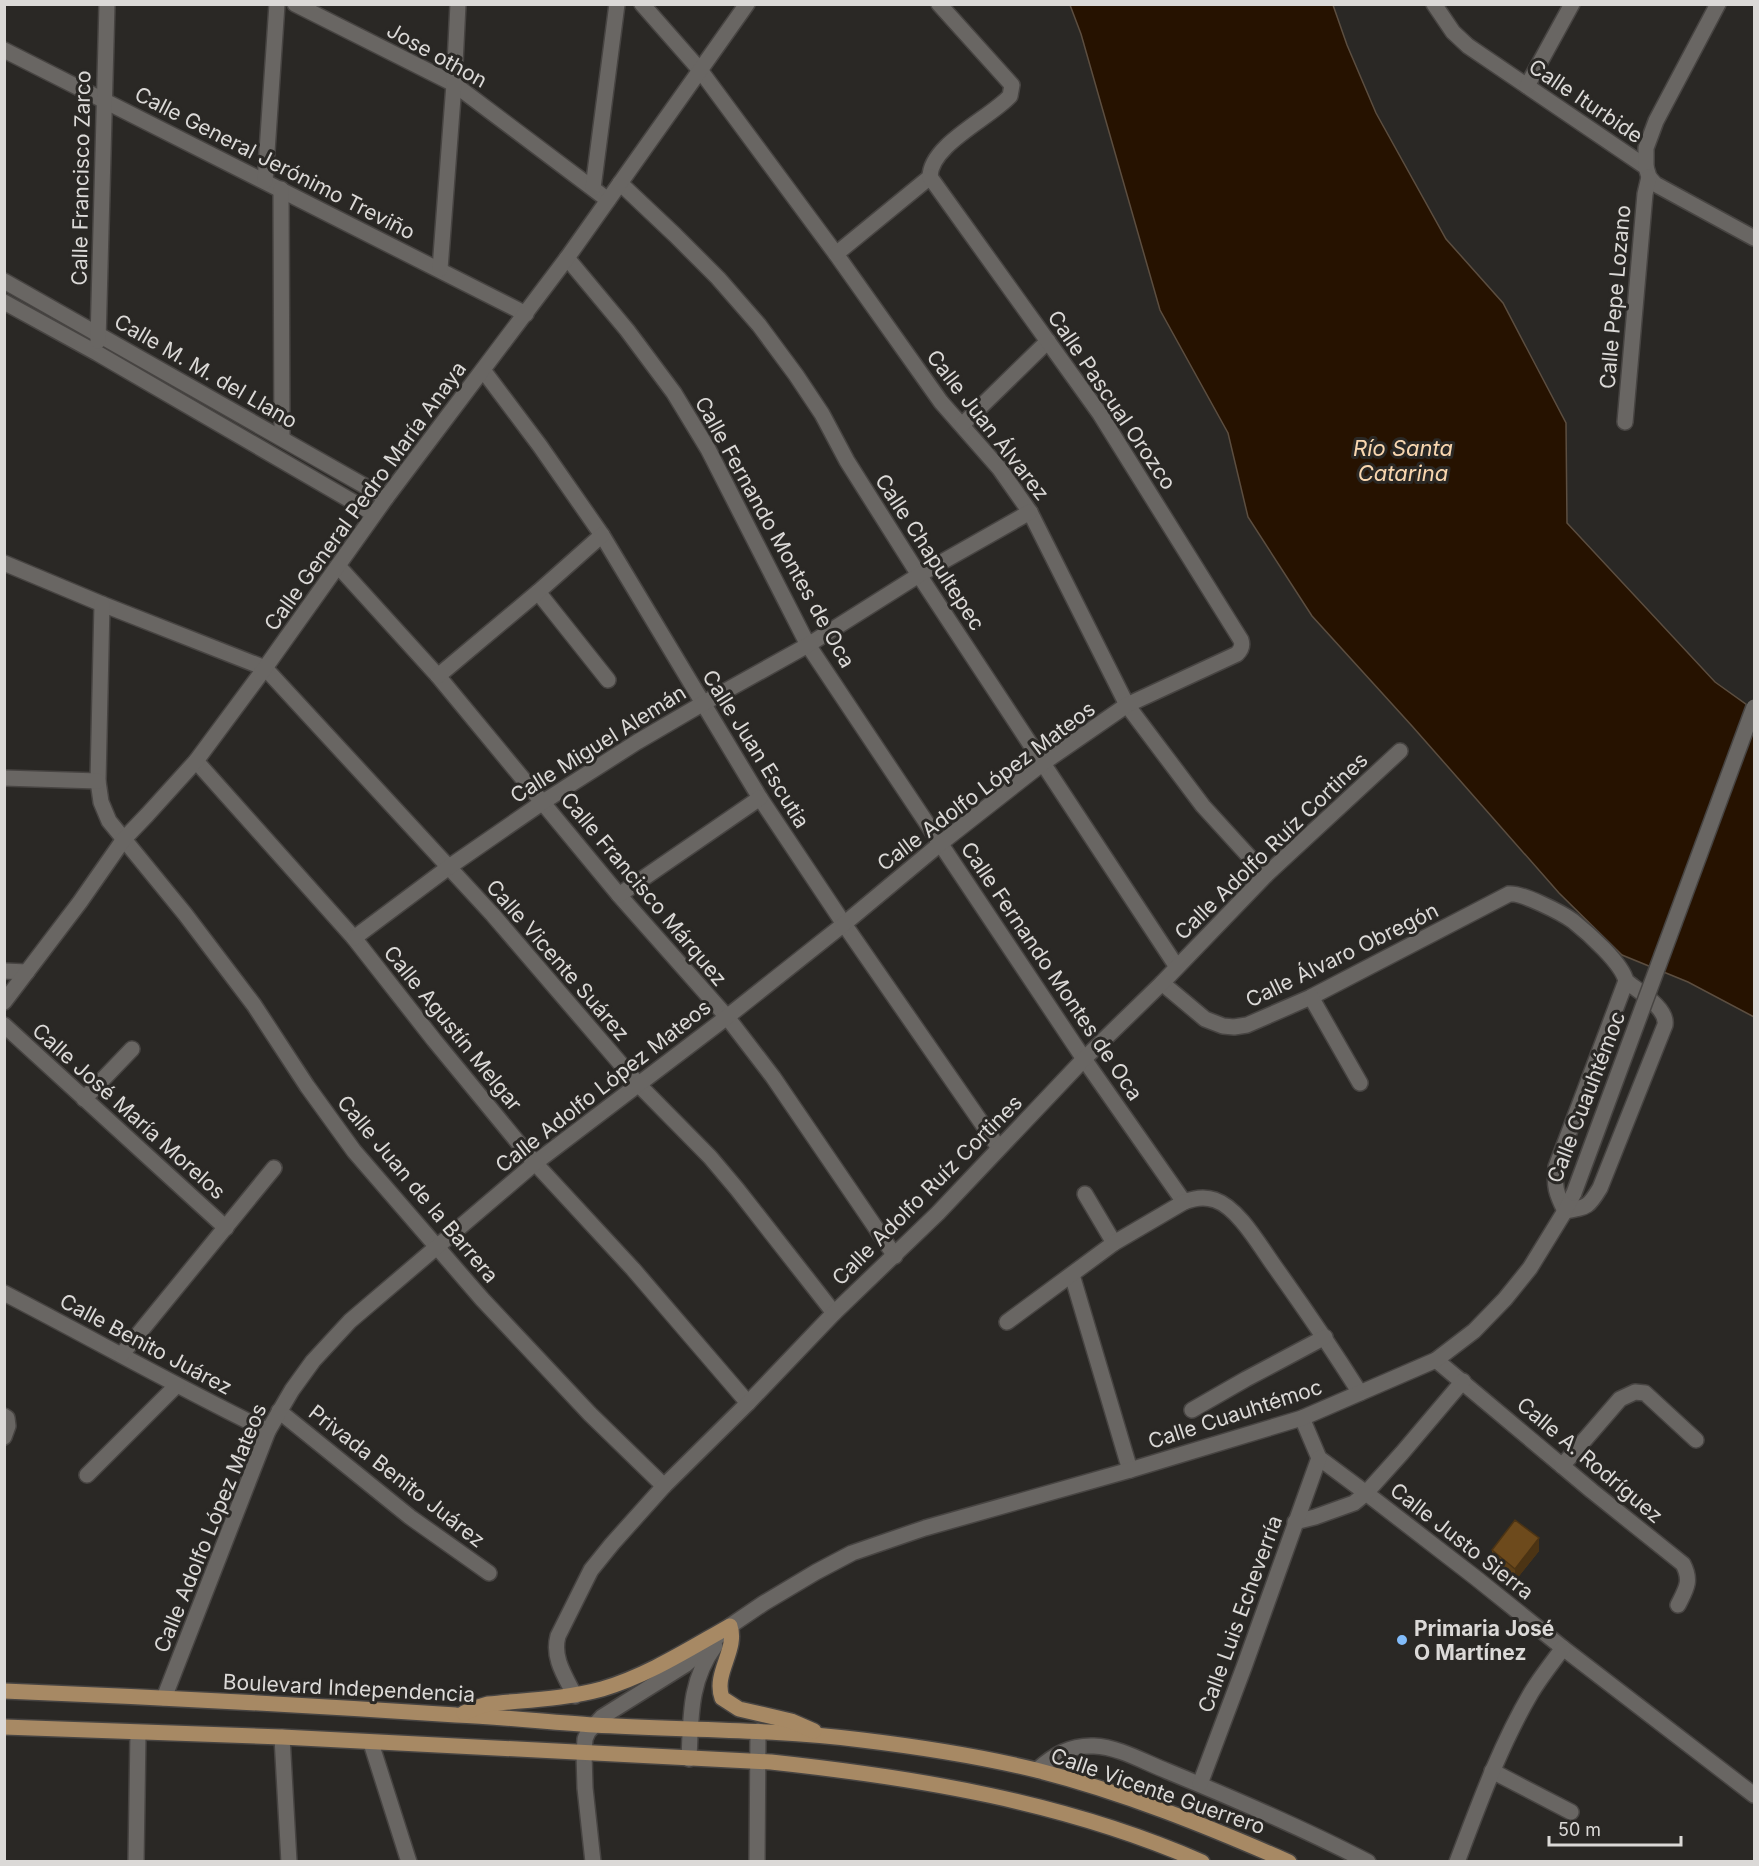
<svg xmlns="http://www.w3.org/2000/svg" width="1759" height="1866" viewBox="0 0 1759 1866" font-family="Inter,sans-serif">
  <style>
    .water { fill: #261200; stroke: #5c4e40; stroke-width: 1.5 }
    .lines { fill: none; stroke-linecap: round; stroke-linejoin: round }
    .street-casing { stroke: #474442; stroke-width: 18 }
    .secondary-casing { stroke: #474442; stroke-width: 18 }
    .primary-casing { stroke: #474442; stroke-width: 18 }
    .street { stroke: #696663; stroke-width: 15 }
    .secondary { stroke: #696663; stroke-width: 15 }
    .primary { stroke: #a78964; stroke-width: 15 }
    .secondary-bridge-casing { stroke: #474442; stroke-width: 18; stroke-linecap: butt }
    .secondary-bridge { stroke: #696663; stroke-width: 15 }
    .wall { fill: #5e4018 }
    .shaded-wall { fill: #4c3414 }
    .building { fill: #6d4a1c; stroke: #4c3414; stroke-width: 1.5 }
    .poi-dot { fill: #82bcfa; stroke: #2a2825; stroke-width: 2 }
    .labels { text-anchor: middle; dominant-baseline: central; stroke-width: 6; stroke-linejoin: round; paint-order: stroke }
    .street-label { font-size: 21px; fill: #dbd9d7; stroke: #2a2825 }
    .poi-label { font-size: 21px; font-weight: bold; fill: #dbd9d7; stroke: #2a2825; text-anchor: start }
    .water-label { font-size: 22px; font-style: italic; fill: #f8d6af; stroke: #2a2825 }
  </style>
  <rect width="100%" height="100%" fill="#2a2825"/>
  <!-- water -->
  <polygon class="water" points="1070,5 1333,5 1347,45 1376,113 1446,239 1503,303 1566,423 1567,523 1715,682 1754,710 1754,1017 1688,982 1622,955 1559,893 1412,726 1312,616 1248,517 1228,433 1160,310 1081,34"/>
  <g class="lines">
    <defs>
      <g id="street">
        <polyline points="295,4 454,84 608,200"/>
        <polyline points="642,4 700,70 836,254 941,402 999,468 1030,512 1127,705 1203,806 1266,875"/>
        <polyline points="1434,4 1453,32 1468,46 1646,167 1649,177 1655,184 1754,238"/>
        <polyline points="4,50 526,314"/>
        <polyline points="1527,86 1572,4"/>
        <polyline points="1646,167 1646,148 1656,121 1718,4"/>
        <polyline points="265,181 277,4"/>
        <polyline points="620,183 675,235 718,278 759,325 796,375 822,414 847,461 919,575 1177,967"/>
        <polyline points="593,188 617,4"/>
        <polyline points="281,189 282,438"/>
        <path d="M 836,254 L 930,177 C 930,145 990,118 1010,96 L 1012,85 L 939,4"/>
        <path d="M 567,258 L 627,330 L 674,393 L 708,449 L 808,645 L 1084,1059 L 1184,1202 C 1194,1198 1204,1196 1215,1200 C 1239,1208 1261,1248 1275,1267 C 1305,1309 1333,1350 1360,1393"/>
        <polyline points="440,269 454,84 458,4"/>
        <polyline points="4,281 386,498"/>
        <polyline points="4,302 97,353 374,514"/>
        <polyline points="98,341 107,4"/>
        <polyline points="483,370 540,446 602,535 760,798 844,924 999,1148"/>
        <polyline points="1625,422 1645,194 1649,177"/>
        <polyline points="962,425 1048,341"/>
        <polyline points="4,563 102,604 265,668 493,915 638,1084 710,1157 737,1189 834,1313"/>
        <polyline points="339,567 438,676 619,895 727,1017 773,1077 895,1256"/>
        <polyline points="538,592 608,680"/>
        <polyline points="102,604 98,781 101,802 109,821 185,914 254,1005 307,1086 354,1151 482,1299 590,1414 664,1486"/>
        <polyline points="438,676 538,592 602,535"/>
        <polyline points="196,761 354,938 434,1040 535,1163 633,1269 748,1403"/>
        <polyline points="4,778 98,781"/>
        <polyline points="619,895 760,798"/>
        <polyline points="354,938 449,867 543,802 637,742 702,704 808,645 919,575 1030,512"/>
        <polyline points="4,971 27,972"/>
        <path d="M 1162,983 L 1205,1019 L 1223,1026 L 1234,1027 L 1247,1025 L 1311,997 L 1509,894 C 1521,892 1562,913 1573,921 C 1588,933 1622,963 1626,981 L 1556,1167 C 1554,1186 1556,1193 1565,1211 C 1587,1207 1588,1208 1600,1188 L 1665,1025 C 1668,1008 1638,991 1626,981"/>
        <polyline points="1311,997 1360,1083"/>
        <polyline points="4,1002 80,902 124,839 147,815 196,761 265,668 386,498 567,258 747,4"/>
        <polyline points="4,1025 226,1228"/>
        <polyline points="84,1099 132,1049"/>
        <polyline points="1085,1194 1114,1243"/>
        <polyline points="1072,1275 1130,1470"/>
        <path d="M 4,1293 C 93,1339 179,1388 268,1431"/>
        <polyline points="1007,1322 1114,1243 1184,1202"/>
        <polyline points="122,1354 274,1168"/>
        <path d="M 1436,1360 L 1592,1491 L 1683,1564 C 1692,1581 1686,1589 1678,1605"/>
        <polyline points="1192,1410 1246,1379 1325,1337"/>
        <polyline points="279,1411 410,1517 489,1573"/>
        <polyline points="4,1416 7,1418 8,1426 4,1437"/>
        <polyline points="1302,1418 1319,1458 1366,1493 1476,1578 1563,1648 1754,1795"/>
        <polyline points="1562,1466 1620,1399 1635,1392 1645,1393 1696,1440"/>
        <polyline points="87,1475 177,1385"/>
        <polyline points="1295,1522 1315,1517 1354,1503 1366,1493 1402,1453 1463,1381"/>
        <path d="M 575,1696 C 565,1676 552,1658 558,1636 L 591,1570 L 612,1544 L 664,1486 L 748,1403 L 834,1313 L 938,1213 L 1084,1059 L 1162,983 L 1266,875 L 1400,751"/>
        <path d="M 164,1698 L 268,1431 L 292,1390 L 313,1361 L 350,1321 L 535,1163 L 727,1017 L 844,924 L 941,843 L 1043,763 L 1127,705 L 1237,654 C 1241,650 1243,646 1241,640 L 1100,414 L 930,177"/>
        <polyline points="282,1737 289,1862"/>
        <polyline points="371,1743 409,1862"/>
        <polyline points="584,1754 585,1788 593,1862"/>
        <path d="M 1037,1770 C 1054,1755 1070,1745 1094,1746 C 1119,1747 1144,1762 1167,1771 C 1235,1799 1303,1828 1368,1862"/>
        <polyline points="1492,1771 1571,1812"/>
        <polyline points="1200,1784 1244,1667 1319,1458"/>
        <polyline points="136,1862 138,1733"/>
        <polyline points="757,1862 758,1731"/>
        <path d="M 1457,1862 C 1479,1804 1500,1746 1531,1693 C 1540,1678 1552,1663 1563,1648"/>
      </g>
      <g id="secondary">
        <polyline points="584,1754 585,1739 588,1732 602,1717 685,1665 730,1626 764,1603 816,1572 852,1553 925,1528 1130,1470 1302,1418 1436,1360 1474,1331 1505,1299 1530,1268 1565,1211 1574,1193"/>
        <path d="M 689,1759 C 691,1718 689,1681 715,1646"/>
      </g>
      <g id="primary">
        <path d="M 4,1691 C 155,1697 306,1705 456,1715 C 502,1717 548,1722 594,1725 C 683,1730 773,1729 862,1740 C 920,1747 979,1756 1036,1770 C 1123,1792 1207,1826 1289,1862"/>
        <path d="M 464,1713 L 478,1707 L 488,1704 C 526,1700 565,1699 602,1689 C 647,1676 689,1649 730,1626 C 738,1650 713,1673 722,1698 L 739,1709 L 791,1721 L 814,1731"/>
        <path d="M 4,1727 L 282,1737 L 771,1762 C 919,1778 1065,1802 1202,1862"/>
      </g>
    </defs>
    <!-- street casing -->
    <use href="#street" class="street-casing"/>
    <!-- secondary casing -->
    <use href="#secondary" class="secondary-casing"/>
    <!-- primary casing -->
    <use href="#primary" class="primary-casing"/>
    <!-- street -->
    <use href="#street" class="street"/>
    <!-- secondary -->
    <use href="#secondary" class="secondary"/>
    <!-- primary -->
    <use href="#primary" class="primary"/>
    <defs>
      <polyline id="secondary-bridge" points="1574,1193 1754,707"/>
    </defs>
    <!-- secondary-bridge casing -->
    <use href="#secondary-bridge" class="secondary-bridge-casing"/>
    <!-- secondary-bridge -->
    <use href="#secondary-bridge" class="secondary-bridge"/>
  </g>
  <!-- wall -->
  <polygon class="wall" points="1492,1550 1539,1551 1515,1581 1492,1562"/>
  <!-- shaded-wall -->
  <polygon class="shaded-wall" points="1539,1538 1539,1551 1515,1581 1515,1569"/>
  <!-- building -->
  <polygon class="building" points="1515,1520 1539,1538 1515,1569 1492,1550"/>
  <!-- markers -->
  <circle class="poi-dot" cx="1402" cy="1640" r="6"/>
  <g class="labels">
    <!-- street labels -->
    <g class="street-label">
      <text transform="translate(437 55) rotate(29)">Jose othon</text>
      <text transform="translate(1586 101) rotate(34)">Calle Iturbide</text>
      <text transform="translate(275 163) rotate(27)">Calle General Jerónimo Treviño</text>
      <text transform="translate(81 178) rotate(-89)">Calle Francisco Zarco</text>
      <text transform="translate(1615 297) rotate(-85)">Calle Pepe Lozano</text>
      <text transform="translate(206 371) rotate(30)">Calle M. M. del Llano</text>
      <text transform="translate(1112 400) rotate(56)">Calle Pascual Orozco</text>
      <text transform="translate(988 425) rotate(52)">Calle Juan Álvarez</text>
      <text transform="translate(365 496) rotate(-54)">Calle General Pedro María Anaya</text>
      <text transform="translate(775 532) rotate(61)">Calle Fernando Montes de Oca</text>
      <text transform="translate(930 552) rotate(57)">Calle Chapultepec</text>
      <text transform="translate(598 744) rotate(-32)">Calle Miguel Alemán</text>
      <text transform="translate(756 749) rotate(58)">Calle Juan Escutia</text>
      <text transform="translate(986 786) rotate(-37)">Calle Adolfo López Mateos</text>
      <text transform="translate(1271 846) rotate(-44)">Calle Adolfo Ruíz Cortines</text>
      <text transform="translate(644 889) rotate(50)">Calle Francisco Márquez</text>
      <text transform="translate(1342 955) rotate(-26)">Calle Álvaro Obregón</text>
      <text transform="translate(558 960) rotate(49)">Calle Vicente Suárez</text>
      <text transform="translate(1052 971) rotate(56)">Calle Fernando Montes de Oca</text>
      <text transform="translate(453 1028) rotate(51)">Calle Agustín Melgar</text>
      <text transform="translate(603 1086) rotate(-38)">Calle Adolfo López Mateos</text>
      <text transform="translate(1586 1097) rotate(-69)">Calle Cuauhtémoc</text>
      <text transform="translate(129 1111) rotate(42)">Calle José María Morelos</text>
      <text transform="translate(418 1189) rotate(50)">Calle Juan de la Barrera</text>
      <text transform="translate(927 1190) rotate(-45)">Calle Adolfo Ruíz Cortines</text>
      <text transform="translate(146 1344) rotate(28)">Calle Benito Juárez</text>
      <text transform="translate(1235 1414) rotate(-18)">Calle Cuauhtémoc</text>
      <text transform="translate(1590 1460) rotate(40)">Calle A. Rodríguez</text>
      <text transform="translate(397 1476) rotate(38)">Privada Benito Juárez</text>
      <text transform="translate(210 1528) rotate(-68)">Calle Adolfo López Mateos</text>
      <text transform="translate(1462 1541) rotate(38)">Calle Justo Sierra</text>
      <text transform="translate(1240 1614) rotate(-70)">Calle Luis Echeverría</text>
      <text transform="translate(349 1688) rotate(3)">Boulevard Independencia</text>
      <text transform="translate(1158 1791) rotate(19)">Calle Vicente Guerrero</text>
    </g>
    <!-- poi labels -->
    <g class="poi-label">
      <text x="1414" y="1628">Primaria José<tspan x="1414" dy="24">O Martínez</tspan></text>
    </g>
    <!-- water labels -->
    <g class="water-label">
      <text x="1403" y="448">Río Santa<tspan x="1403" dy="25">Catarina</tspan></text>
    </g>
  </g>
  <!-- border -->
  <rect width="1759" height="1866" fill="none" stroke="#dbd9d7" stroke-width="12"/>
  <!-- scale -->
  <path d="M1549 1836v9h132v-9" fill="none" stroke="#dbd9d7" stroke-width="3"/>
  <text x="1558" y="1836" font-size="18" fill="#dbd9d7" stroke="#2a2825" stroke-width="4.5" paint-order="stroke">50 m</text>
</svg>
